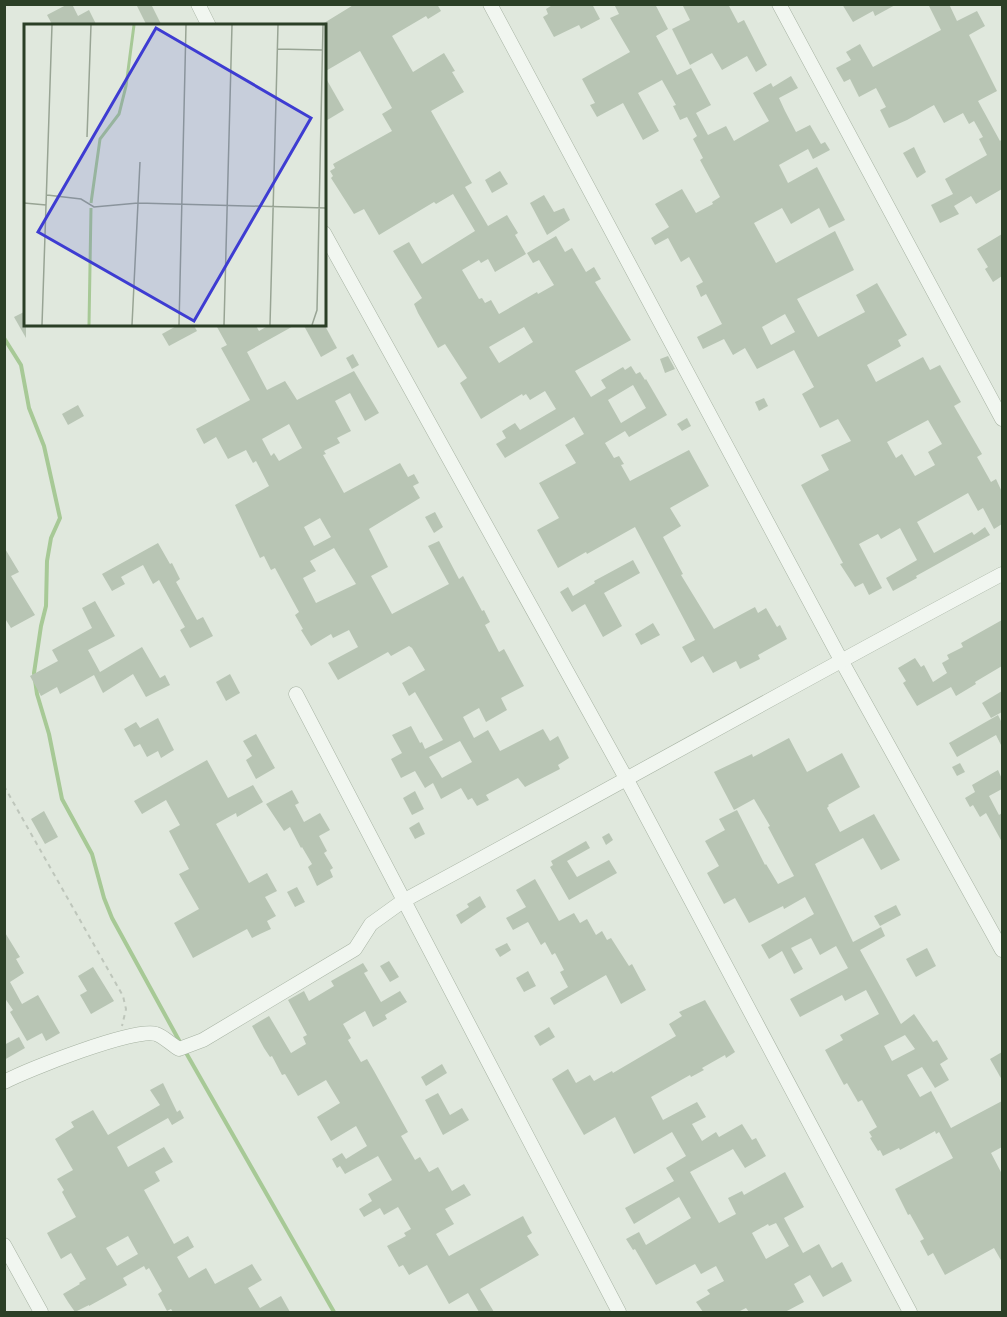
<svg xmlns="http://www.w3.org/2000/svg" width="1007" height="1317" viewBox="0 0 1007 1317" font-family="'Titillium Web',sans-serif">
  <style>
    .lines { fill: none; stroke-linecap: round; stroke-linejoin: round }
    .stream { stroke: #a7c996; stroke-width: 4 }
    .building { fill: #b8c5b4; fill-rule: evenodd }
    .minor-casing { stroke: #a6b2a2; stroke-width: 15 }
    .path { stroke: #bec6bb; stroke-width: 2; stroke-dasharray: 4.5 4.5; stroke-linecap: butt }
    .minor { stroke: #f1f6f0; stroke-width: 14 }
    .inset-river { fill: none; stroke: #a7c996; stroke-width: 3 }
    .inset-road { fill: none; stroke: #98a494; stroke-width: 1.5 }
    .view { fill: #3e3cd2; fill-opacity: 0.15; stroke: #3e3cd2; stroke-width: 3 }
    .inset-edge { fill: none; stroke: #2b3f26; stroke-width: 3 }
  </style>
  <rect width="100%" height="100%" fill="#e0e8dd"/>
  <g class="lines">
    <!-- stream -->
    <g class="stream">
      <polyline points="4,338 21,365 29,408 44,446 60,518 51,538 47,561 46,606 41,626 34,673 37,694 49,734 62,799 92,854 104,898 112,918 181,1044"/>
      <polyline points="185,1051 334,1312"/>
    </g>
  </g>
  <!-- building -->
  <g class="building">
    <polygon points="68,4 72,4 78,16 89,10 97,26 53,26 47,15"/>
    <polygon points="136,4 151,4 162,26 147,26"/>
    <path d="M 355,4 L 437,4 L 441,11 L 428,19 L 426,16 L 392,36 L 413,72 L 444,53 L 455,71 L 452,72 L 464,92 L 431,111 L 472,183 L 465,187 L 488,226 L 507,215 L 518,233 L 515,235 L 526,254 L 495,272 L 488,259 L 481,263 L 479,260 L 462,270 L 479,299 L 482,298 L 485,303 L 491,300 L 499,314 L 537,292 L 538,294 L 554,285 L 539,260 L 533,263 L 527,253 L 556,236 L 565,252 L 572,248 L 586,272 L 594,267 L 601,279 L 595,282 L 631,340 L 575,371 L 591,397 L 606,388 L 601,380 L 623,367 L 625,370 L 631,366 L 636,374 L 640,372 L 645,380 L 646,379 L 667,415 L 629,437 L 625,431 L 605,443 L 614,458 L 619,456 L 624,464 L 621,465 L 630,481 L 689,450 L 709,486 L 670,508 L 681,526 L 663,537 L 683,574 L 681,575 L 714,629 L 755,607 L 758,613 L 766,608 L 777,627 L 780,625 L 787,639 L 758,655 L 760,659 L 740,669 L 736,661 L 713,673 L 703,656 L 691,663 L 682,647 L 695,640 L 635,527 L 587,554 L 586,552 L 558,568 L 537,530 L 559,518 L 539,483 L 576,463 L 565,445 L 584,434 L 574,417 L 505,458 L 496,444 L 506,438 L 502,431 L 515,423 L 520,430 L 556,409 L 545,391 L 530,400 L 526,394 L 523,396 L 522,394 L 481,419 L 460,383 L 467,378 L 445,344 L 438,348 L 418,313 L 414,304 L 422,298 L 393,251 L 409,242 L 422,264 L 475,231 L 453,194 L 436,204 L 434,202 L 379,235 L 364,209 L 354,214 L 331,178 L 333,176 L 330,171 L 335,168 L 333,164 L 392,131 L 382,114 L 392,108 L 360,51 L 324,72 L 324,23 ZM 524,327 L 533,342 L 499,363 L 489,347 ZM 633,385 L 646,408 L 621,423 L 608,400 Z"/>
    <polygon points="554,4 592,4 600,19 581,29 579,25 554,37 543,17 548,14 546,9"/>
    <path d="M 614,4 L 655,4 L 668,29 L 656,36 L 677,75 L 691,68 L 711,105 L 696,113 L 708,135 L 726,126 L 734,141 L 769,121 L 753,93 L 771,83 L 773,87 L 791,76 L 798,88 L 779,98 L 785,111 L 796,132 L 810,125 L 821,144 L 825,142 L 830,150 L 813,159 L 808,149 L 779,165 L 788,183 L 817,167 L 845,220 L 829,228 L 819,208 L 791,224 L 782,208 L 754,223 L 776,263 L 835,231 L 854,270 L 797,299 L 818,337 L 865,312 L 856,295 L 877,283 L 907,335 L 898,340 L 901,346 L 867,365 L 876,382 L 923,357 L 930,370 L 940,365 L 961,402 L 954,406 L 982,454 L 977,457 L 991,482 L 996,479 L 1002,492 L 1002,524 L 994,529 L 983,508 L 978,511 L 968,493 L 917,522 L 934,553 L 972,532 L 974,535 L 985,527 L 990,535 L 916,576 L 917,578 L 893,591 L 886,578 L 917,560 L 900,528 L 881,539 L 878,534 L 859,544 L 882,588 L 869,595 L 863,583 L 855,587 L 840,564 L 843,563 L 801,485 L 829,470 L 821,455 L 851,441 L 838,419 L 820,428 L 802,394 L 814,387 L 794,350 L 757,369 L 745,348 L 733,355 L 724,339 L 703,349 L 697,337 L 722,324 L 706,294 L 701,297 L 696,286 L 703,282 L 689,257 L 681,262 L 668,238 L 655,245 L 651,238 L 669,227 L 655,204 L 682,189 L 696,213 L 713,204 L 712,202 L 720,197 L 700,160 L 703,158 L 693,139 L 697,136 L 687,117 L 680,120 L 673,106 L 676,105 L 662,80 L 638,93 L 659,131 L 643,140 L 623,103 L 597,117 L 590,105 L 595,103 L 582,79 L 630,52 L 610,18 L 619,14 ZM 785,314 L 795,332 L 771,345 L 762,327 ZM 928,420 L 942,444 L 928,452 L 935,465 L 915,476 L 902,454 L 896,458 L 887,442 Z"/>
    <polygon points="682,4 728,4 738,23 744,20 767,65 756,72 747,56 722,70 712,53 690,65 672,29 690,20"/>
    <polygon points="842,4 897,4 875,16 873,11 853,22"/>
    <polygon points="928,4 949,4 957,21 977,11 985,26 969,35 997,91 978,101 1000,141 1002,139 1002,189 976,204 971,196 954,206 959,214 940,223 931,205 953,194 945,179 987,155 979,139 983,137 974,121 969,124 963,113 944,123 934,105 907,120 889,128 880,110 886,107 876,88 859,97 850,79 844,82 836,68 851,60 846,52 860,44 873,67 941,30"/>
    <polygon points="324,75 344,110 324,122"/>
    <polygon points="914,147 926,172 917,178 903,153"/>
    <polygon points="500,171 508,184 492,193 485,180"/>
    <polygon points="544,195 554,212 564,208 570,220 547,235 530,203"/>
    <polygon points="1002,234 1002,276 993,282 985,269 988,267 977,249"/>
    <polygon points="26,311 26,338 14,317"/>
    <polygon points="180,324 193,324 197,331 169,346 162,334"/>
    <path d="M 223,324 L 255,324 L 259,331 L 271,324 L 297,324 L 247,352 L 267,390 L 285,381 L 297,400 L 354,371 L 379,413 L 365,421 L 350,393 L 335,401 L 351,431 L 337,438 L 340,443 L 324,451 L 326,454 L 323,455 L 344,493 L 400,463 L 408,477 L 414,474 L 419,483 L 413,486 L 420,498 L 369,529 L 388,567 L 371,576 L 392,614 L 449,584 L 428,546 L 439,541 L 459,579 L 463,576 L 482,611 L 484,610 L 490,622 L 485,625 L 499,652 L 504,649 L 524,686 L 501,698 L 507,710 L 486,722 L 479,708 L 463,717 L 474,738 L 488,730 L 500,751 L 543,729 L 550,741 L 558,736 L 569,758 L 558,765 L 560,769 L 525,787 L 518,778 L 486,795 L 489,800 L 477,806 L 472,798 L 468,800 L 461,788 L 441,799 L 433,783 L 425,788 L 415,771 L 401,778 L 391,759 L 402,753 L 392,735 L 411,726 L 420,743 L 422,742 L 425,749 L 443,740 L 415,692 L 409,696 L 402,683 L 425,670 L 412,648 L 409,646 L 391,656 L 388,652 L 338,680 L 328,663 L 358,647 L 349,630 L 333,638 L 331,634 L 311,646 L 301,630 L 303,629 L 295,615 L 299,612 L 275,568 L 271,570 L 264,556 L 260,558 L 235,505 L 269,486 L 256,461 L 253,463 L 246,450 L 228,459 L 216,437 L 204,444 L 196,429 L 250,400 L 221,348 L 227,345 L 217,327 ZM 289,424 L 302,448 L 279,461 L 274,453 L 271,456 L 262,439 ZM 320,518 L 331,537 L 314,546 L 304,527 ZM 334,548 L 356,584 L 316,603 L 303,578 L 316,571 L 310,561 ZM 460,741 L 472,762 L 442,778 L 429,757 Z"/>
    <polygon points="303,324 324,324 337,348 321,357"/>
    <polygon points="353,354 359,365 352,369 346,358"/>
    <polygon points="668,356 675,369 665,373 660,359"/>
    <polygon points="764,398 768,406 759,411 755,402"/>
    <polygon points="78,405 84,416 68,425 62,414"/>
    <polygon points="687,418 691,426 682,431 677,424"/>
    <polygon points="435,512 443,527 434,533 425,517"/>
    <polygon points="158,543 170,564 172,563 180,579 176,582 197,620 203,617 213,636 190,648 180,630 185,627 159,580 153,584 143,565 121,577 125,584 112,591 102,574"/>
    <polygon points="4,547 19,572 11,576 35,615 11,628 4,617"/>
    <polygon points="633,560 640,573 604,593 622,626 603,637 585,604 572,612 560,592 568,587 573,596 595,583 594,581"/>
    <polygon points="95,601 115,636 88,650 100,672 142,647 160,678 165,675 170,685 146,697 133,674 103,693 94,675 60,694 57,687 41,696 30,676 58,661 52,650 92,628 82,608"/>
    <polygon points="1002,620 1002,666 975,682 976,684 956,696 951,687 917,706 903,683 906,681 898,668 915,658 921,667 924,665 933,682 947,673 942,663 949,659 947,655 963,647 961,643"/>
    <polygon points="653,623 660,635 641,645 635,634"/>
    <polygon points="230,674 240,693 226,701 216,682"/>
    <polygon points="1002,691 1002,712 991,718 982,703"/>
    <polygon points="998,715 1002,723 1002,747 996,735 957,757 949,743"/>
    <polygon points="158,718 174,750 161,758 158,751 147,757 140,744 134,747 124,729 136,722 140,728"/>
    <polygon points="256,734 275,768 256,779 246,760 252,756 243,741"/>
    <path d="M 789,738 L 807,772 L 842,753 L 860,787 L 828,805 L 829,806 L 827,808 L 840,832 L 874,814 L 900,860 L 881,870 L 863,838 L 815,864 L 853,942 L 881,927 L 885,936 L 860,950 L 901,1024 L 914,1014 L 933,1042 L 937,1040 L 948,1059 L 940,1064 L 949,1080 L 935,1088 L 922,1067 L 907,1075 L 920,1097 L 931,1091 L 951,1128 L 1002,1101 L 1002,1147 L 991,1153 L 1002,1174 L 1002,1262 L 994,1248 L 945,1275 L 933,1253 L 928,1256 L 920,1241 L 924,1239 L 910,1214 L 908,1215 L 895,1189 L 953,1158 L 939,1132 L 936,1134 L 935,1131 L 900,1150 L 899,1148 L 883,1156 L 880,1150 L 878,1151 L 870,1138 L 872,1137 L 869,1132 L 877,1127 L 862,1100 L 858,1102 L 847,1083 L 844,1085 L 825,1050 L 843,1040 L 840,1035 L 879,1014 L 866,990 L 845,1001 L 842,995 L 800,1017 L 790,999 L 848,968 L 836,946 L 820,955 L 811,938 L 791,948 L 803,969 L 794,974 L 782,951 L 769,959 L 761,945 L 814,914 L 805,897 L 784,909 L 783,906 L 749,923 L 735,898 L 724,904 L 707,873 L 719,866 L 705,841 L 725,830 L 719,819 L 737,810 L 765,865 L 766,864 L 778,884 L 794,876 L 768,827 L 770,826 L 754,799 L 734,810 L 714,772 L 752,754 L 753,757 ZM 905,1035 L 915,1049 L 892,1061 L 884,1046 Z"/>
    <polygon points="207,760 228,798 253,785 263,802 237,817 236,813 216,824 249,883 267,873 277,891 265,897 276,916 267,921 271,929 260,934 252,938 247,929 193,958 174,923 199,909 179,874 189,869 169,831 180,825 166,800 142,814 134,801"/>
    <polygon points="960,763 965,772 957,776 952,767"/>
    <polygon points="998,770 1002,779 1002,789 989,796 999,815 1002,813 1002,842 986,813 980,817 973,805 970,807 965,798 975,792 972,785"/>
    <polygon points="292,790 299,803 295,805 304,822 320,813 330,830 319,836 327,851 324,853 333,868 330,870 333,877 317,886 308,867 312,864 302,847 301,848 290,827 284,831 266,804"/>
    <polygon points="415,791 424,809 412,815 403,798"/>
    <polygon points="44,811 58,837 45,844 31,819"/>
    <polygon points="419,822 425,834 415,839 409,828"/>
    <polygon points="609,833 613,840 606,845 602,837"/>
    <polygon points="586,841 590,848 567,861 577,877 609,860 617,873 569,900 550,867 553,865 551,861"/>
    <polygon points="535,879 559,921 574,913 580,923 587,919 596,935 602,931 607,940 611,938 629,966 632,964 646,990 621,1004 606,975 554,1005 550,998 568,987 560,972 564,970 555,953 552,955 545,942 541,945 528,922 513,930 506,918 526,907 516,890"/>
    <polygon points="297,887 305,902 295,907 287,892"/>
    <polygon points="480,896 486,907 461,924 456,915 469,907 467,904"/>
    <polygon points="896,905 901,915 880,926 874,916"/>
    <polygon points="4,931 20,957 16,959 24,973 10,982 22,1004 38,995 60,1033 46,1041 42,1033 27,1041 10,1012 13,1010 4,997"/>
    <polygon points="507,943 511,950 500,957 495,949"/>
    <polygon points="927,948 936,966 916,977 906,959"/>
    <polygon points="389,961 399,977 390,982 380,966"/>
    <polygon points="363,963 368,971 364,973 381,1002 400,991 407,1002 385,1015 387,1019 373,1027 365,1011 343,1024 351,1038 348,1040 361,1062 367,1059 374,1071 408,1132 401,1136 415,1160 420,1157 429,1172 438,1167 452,1191 464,1184 471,1195 445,1209 454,1224 436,1234 449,1256 523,1216 532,1233 527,1236 539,1255 480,1289 494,1312 479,1312 468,1293 449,1304 427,1265 409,1275 403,1265 399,1267 387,1246 406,1236 404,1233 411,1229 398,1207 384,1215 380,1208 364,1217 359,1209 372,1201 368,1194 392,1180 378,1156 345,1174 340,1166 337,1168 332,1159 342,1153 346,1159 367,1146 356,1126 331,1141 317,1117 340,1103 326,1080 298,1096 285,1074 282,1075 272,1056 270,1057 264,1048 252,1026 269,1016 291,1053 306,1044 303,1037 307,1035 288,1000 304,991 309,1001 334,986 331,981"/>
    <polygon points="93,967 114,1001 91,1014 80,995 87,991 78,976"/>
    <polygon points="528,971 536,986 524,992 516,978"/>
    <path d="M 705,1000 L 735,1052 L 726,1058 L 725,1055 L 702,1068 L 704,1070 L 691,1077 L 690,1075 L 651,1097 L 663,1120 L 697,1102 L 706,1117 L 692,1124 L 702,1141 L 716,1132 L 719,1137 L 742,1124 L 752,1140 L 756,1138 L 766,1156 L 745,1168 L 733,1149 L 690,1172 L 719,1223 L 736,1214 L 728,1198 L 742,1191 L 744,1195 L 785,1172 L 804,1207 L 784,1218 L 803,1253 L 819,1244 L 832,1268 L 842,1262 L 852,1281 L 823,1297 L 810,1275 L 794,1284 L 804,1302 L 785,1312 L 749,1312 L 746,1308 L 738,1312 L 703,1312 L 696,1302 L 710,1294 L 707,1290 L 724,1281 L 716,1266 L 701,1274 L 695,1264 L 656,1285 L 635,1249 L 633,1250 L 626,1239 L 639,1232 L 646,1245 L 691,1218 L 679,1197 L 634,1224 L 625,1208 L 674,1181 L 666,1168 L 686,1156 L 672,1132 L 634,1154 L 615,1117 L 584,1135 L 552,1079 L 568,1069 L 576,1083 L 590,1075 L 594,1081 L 612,1071 L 613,1073 L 676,1036 L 669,1024 L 682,1016 L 679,1012 ZM 776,1223 L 789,1246 L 766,1259 L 752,1233 L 768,1224 L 769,1226 Z"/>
    <polygon points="549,1027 555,1037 540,1046 534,1036"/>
    <polygon points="19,1037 25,1048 4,1060 4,1045"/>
    <polygon points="1002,1052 1002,1080 990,1059"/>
    <polygon points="442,1064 447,1073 426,1086 421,1077"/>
    <path d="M 163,1083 L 177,1112 L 180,1110 L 184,1118 L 172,1125 L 168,1118 L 117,1147 L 128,1167 L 164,1147 L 173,1162 L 155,1172 L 160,1181 L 144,1190 L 174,1244 L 188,1236 L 194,1247 L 177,1257 L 189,1278 L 206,1268 L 215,1284 L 252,1264 L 262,1280 L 248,1288 L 260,1308 L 281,1296 L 290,1312 L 173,1312 L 171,1309 L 167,1311 L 158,1294 L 162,1291 L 149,1268 L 146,1270 L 144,1266 L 123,1278 L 127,1285 L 89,1306 L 89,1305 L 75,1312 L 68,1302 L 63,1294 L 80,1284 L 79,1283 L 86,1279 L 71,1253 L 61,1259 L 47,1233 L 76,1217 L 62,1192 L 64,1190 L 57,1179 L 73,1170 L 55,1139 L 74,1127 L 71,1122 L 93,1110 L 108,1135 L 160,1105 L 150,1090 ZM 128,1236 L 138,1254 L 117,1266 L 106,1248 Z"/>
    <polygon points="438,1093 450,1115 462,1108 469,1120 443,1135 425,1100"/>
  </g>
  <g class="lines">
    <defs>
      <g id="minor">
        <polyline points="198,4 209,26"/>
        <polyline points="490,4 841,660 1002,950"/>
        <polyline points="779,4 1002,419"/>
        <polyline points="324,233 627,780 910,1312"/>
        <polyline points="296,694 619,1312"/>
        <path d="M 4,1082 C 27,1070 135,1027 156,1034 C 163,1036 172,1045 179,1049 L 203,1040 L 355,949 L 371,924 L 403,901 C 603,793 801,681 1002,574"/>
        <polyline points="4,1245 41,1312"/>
      </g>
    </defs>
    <!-- minor casing -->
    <use href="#minor" class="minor-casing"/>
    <!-- path -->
    <polyline class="path" points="4,786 123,996 126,1009 122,1026"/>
    <!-- minor -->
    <use href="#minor" class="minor"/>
  </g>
  <!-- overview -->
  <g transform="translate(24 24)">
    <rect width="302" height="302" fill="#e0e8dd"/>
    <path class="inset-river" d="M 67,179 L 76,115 L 95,90 L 102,62 L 110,1M 65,301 L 67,184"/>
    <path class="inset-road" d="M 253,25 L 298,26M 63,113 L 67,1M 23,171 L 57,175 L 70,183 L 114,179 L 302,184M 0,179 L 22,181M 18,301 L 28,1M 108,301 L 116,138M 155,301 L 162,1M 200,301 L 208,1M 246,301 L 254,1M 288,301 L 293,286 L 299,1"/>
    <path class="view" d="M 132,4 L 287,94 L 170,297 L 14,208 Z"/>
    <rect width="302" height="302" class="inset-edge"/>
  </g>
  <!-- border -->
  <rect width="1007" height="1317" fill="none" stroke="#2b3f26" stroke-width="12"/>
</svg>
